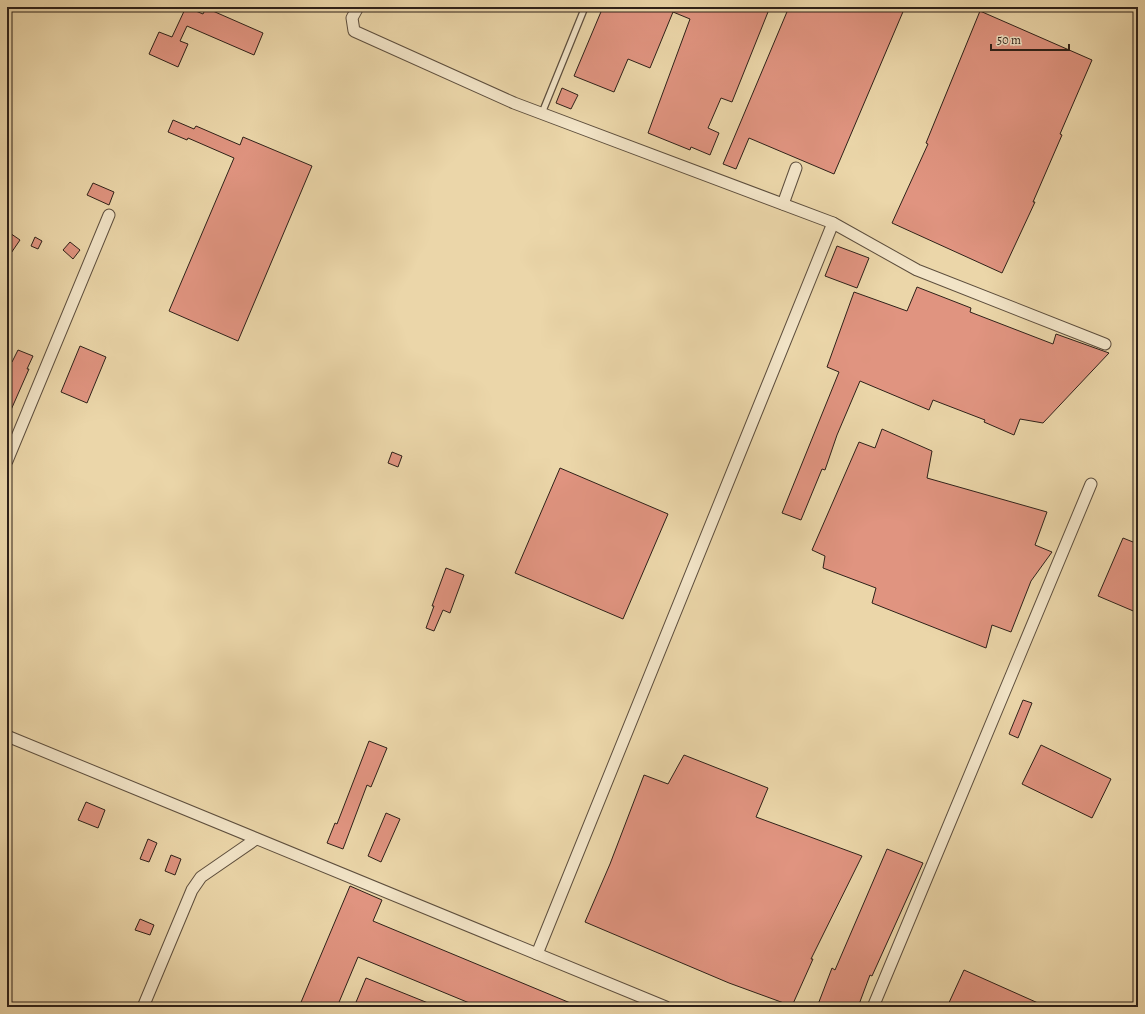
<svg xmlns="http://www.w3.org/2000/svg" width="1145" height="1014" viewBox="0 0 1145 1014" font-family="Alegreya,serif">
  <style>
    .building { fill: #e09480; stroke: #2e2119 }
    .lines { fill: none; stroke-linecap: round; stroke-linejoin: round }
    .service-casing { stroke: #5d4e3d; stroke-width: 8 }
    .minor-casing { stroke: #5d4e3d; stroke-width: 13 }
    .service { stroke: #f2e4c7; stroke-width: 5.5 }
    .minor { stroke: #f2e4c7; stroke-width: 11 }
  </style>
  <rect width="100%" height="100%" fill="#ebd6a9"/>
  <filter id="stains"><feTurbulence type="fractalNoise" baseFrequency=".005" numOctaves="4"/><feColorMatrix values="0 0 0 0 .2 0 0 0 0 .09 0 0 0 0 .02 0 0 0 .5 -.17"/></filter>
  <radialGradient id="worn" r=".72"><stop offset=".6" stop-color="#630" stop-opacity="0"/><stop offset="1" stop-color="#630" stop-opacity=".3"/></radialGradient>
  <!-- building -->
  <g class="building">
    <polygon points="186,7 203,14 206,8 263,33 254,55 187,26 180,41 188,44 178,67 149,54 159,32 172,37"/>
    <polygon points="603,7 770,7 732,102 721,98 708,128 719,133 710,155 691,147 690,150 648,133 690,19 673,12 650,68 628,59 614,92 574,76"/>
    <polygon points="789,7 905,7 834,174 749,138 736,169 723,164"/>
    <polygon points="980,11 1092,60 1060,134 1062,135 1033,202 1035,202 1002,273 892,223 928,144 926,143"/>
    <polygon points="562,88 578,95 571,109 556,103"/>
    <polygon points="173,120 194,129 196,126 240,145 243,137 312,166 238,341 169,311 234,158 188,138 187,140 168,132"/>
    <polygon points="93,183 114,192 109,205 87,195"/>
    <polygon points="7,231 20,240 7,259"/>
    <polygon points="35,237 42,241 38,249 31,246"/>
    <polygon points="70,242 80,250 73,259 63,250"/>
    <polygon points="837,246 869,258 857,288 825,276"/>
    <polygon points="917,287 971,308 970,312 1053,344 1056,334 1109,353 1043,423 1020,419 1014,435 984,422 985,420 933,400 929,410 860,381 837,435 825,470 822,469 801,520 782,513 839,372 827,367 854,292 907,311"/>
    <polygon points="80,346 106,357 87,403 61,392"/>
    <polygon points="18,350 33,356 27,369 29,369 7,419 7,369 10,361 12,362"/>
    <polygon points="882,429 932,451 927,478 1047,512 1035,545 1052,552 1031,581 1011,632 992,625 986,648 872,603 876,588 823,568 825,556 812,550 859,442 875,448"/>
    <polygon points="392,452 402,456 398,467 388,463"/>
    <polygon points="560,468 668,514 623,619 515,573"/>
    <polygon points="1123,538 1138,544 1138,613 1098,596"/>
    <polygon points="446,568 464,575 450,613 443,610 434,631 426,628 434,606 432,606"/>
    <polygon points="1023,700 1032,703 1018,738 1009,734"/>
    <polygon points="369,741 387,748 371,787 367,785 343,849 327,843 335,823 337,824"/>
    <polygon points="1041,745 1111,779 1092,818 1022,784"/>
    <polygon points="684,755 768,788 756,817 862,856 811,959 813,959 792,1006 729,983 585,922 610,864 644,775 668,784"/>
    <polygon points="86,802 105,810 98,828 78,820"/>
    <polygon points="386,813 400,819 381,862 368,856"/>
    <polygon points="148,839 157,843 149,862 140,859"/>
    <polygon points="887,849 923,863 872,976 870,975 858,1007 817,1007 832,968 835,970"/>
    <polygon points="171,855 181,859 175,875 165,871"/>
    <polygon points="350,886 382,900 373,921 580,1007 479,1007 358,957 337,1007 299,1007"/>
    <polygon points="140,919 154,925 150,935 135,930"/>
    <polygon points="964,970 1047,1007 947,1007"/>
    <polygon points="366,978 438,1007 354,1007"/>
  </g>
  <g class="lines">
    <defs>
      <polyline id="service" points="542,113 585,7"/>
      <g id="minor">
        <polyline points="358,7 352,18 354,31 514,103 833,223 917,270 1105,344"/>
        <polyline points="783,204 796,168"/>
        <polyline points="7,461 109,215"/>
        <polyline points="7,736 666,1007"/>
        <polyline points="537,954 833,223"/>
        <polyline points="143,1007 192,890 201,877 256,839"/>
        <polyline points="873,1007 1091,484"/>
      </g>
    </defs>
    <!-- service casing -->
    <use href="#service" class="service-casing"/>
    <!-- minor casing -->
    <use href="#minor" class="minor-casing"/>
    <!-- service -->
    <use href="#service" class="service"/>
    <!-- minor -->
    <use href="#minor" class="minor"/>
  </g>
  <!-- margin -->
  <rect width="1145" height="1014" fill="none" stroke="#ebd6a9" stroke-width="24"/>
  <rect x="8" y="8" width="1129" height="998" fill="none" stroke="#2e2119" stroke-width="2"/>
  <rect x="12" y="12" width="1121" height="990" fill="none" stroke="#2e2119"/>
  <!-- scale -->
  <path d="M991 44v6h78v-6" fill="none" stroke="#2e2119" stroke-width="2"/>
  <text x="997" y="44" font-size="12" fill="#2e2119" stroke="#f2e4c7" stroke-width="3" paint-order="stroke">50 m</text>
  <rect width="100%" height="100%" filter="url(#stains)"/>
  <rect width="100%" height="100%" fill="url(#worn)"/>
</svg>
